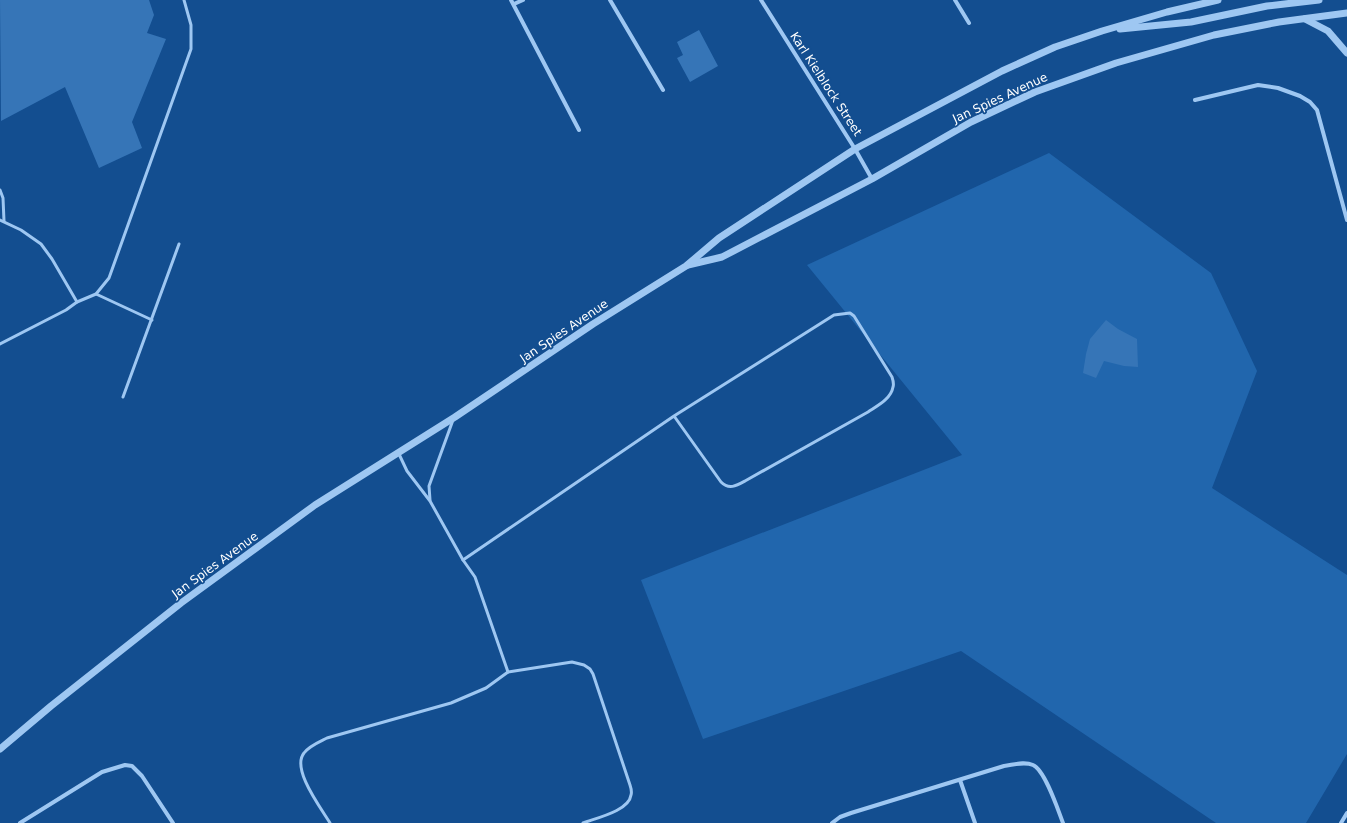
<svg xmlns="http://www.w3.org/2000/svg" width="1347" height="823" viewBox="0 0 1347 823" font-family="'DejaVu Sans',sans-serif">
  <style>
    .green { fill: #2166ad }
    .building { fill: #3675b7 }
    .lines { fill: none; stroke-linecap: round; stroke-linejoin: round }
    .service { stroke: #9ec7f2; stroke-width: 3 }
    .minor { stroke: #9ec7f2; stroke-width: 4 }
    .tertiary { stroke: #9ec7f2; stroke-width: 7 }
    .labels { text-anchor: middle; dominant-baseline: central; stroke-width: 3.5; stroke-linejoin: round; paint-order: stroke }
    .street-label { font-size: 12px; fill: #fff; stroke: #134e90 }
  </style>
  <rect width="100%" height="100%" fill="#134e90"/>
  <!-- green -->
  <polygon class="green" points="1049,153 1211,273 1257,371 1212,488 1347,575 1347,754 1306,823 1216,823 961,651 703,739 641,580 962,455 807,265"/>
  <!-- building -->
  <g class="building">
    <polygon points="0,0 149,0 154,15 147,33 166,39 132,122 142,148 99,168 65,87 1,121"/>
    <polygon points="699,30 718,66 690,82 677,58 683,55 677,42"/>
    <polygon points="1106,320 1118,329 1137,339 1138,367 1124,366 1104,361 1096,378 1083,373 1086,354 1090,339"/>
  </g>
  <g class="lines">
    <!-- service -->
    <g class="service">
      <polyline points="0,190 3,198 4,221"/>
      <polyline points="0,220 21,230 41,244 52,259 77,302"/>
      <polyline points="96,294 152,320"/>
      <polyline points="0,344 66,310 77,302 96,294 109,278 191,49 191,25 184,0"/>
      <polyline points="123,397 179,244"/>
      <polyline points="398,452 407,471 430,501 463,560 475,577 508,672"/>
      <polyline points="430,500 429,486 453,420"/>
      <path d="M 463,560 L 674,416 L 834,315 L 850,313 L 854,316 L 892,377 C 893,380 894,384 893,387 C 891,399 877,406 868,412 L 745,481 C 736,486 729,490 721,482 L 674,416"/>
      <path d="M 330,823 C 321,808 291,769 304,753 C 309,746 319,742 327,738 L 451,703 L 486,688 L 508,672 L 572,662 L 584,665 L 590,669 L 593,674 L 630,785 C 631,788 632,792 631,795 C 629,811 596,818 583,823"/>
    </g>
    <!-- minor -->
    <g class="minor">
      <polyline points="511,0 579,130"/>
      <polyline points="610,0 663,90"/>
      <polyline points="761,0 855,149 872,179"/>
      <polyline points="955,0 969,23"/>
      <polyline points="514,4 523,0"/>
      <polyline points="1195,100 1258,85 1278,88 1300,96 1310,102 1317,110 1347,220"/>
      <polyline points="960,780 975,823"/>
      <polyline points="20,823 102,772 125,765 132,766 142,776 173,823"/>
      <path d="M 832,823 L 840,817 L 851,813 L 1004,766 C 1013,765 1024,761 1033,765 C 1045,770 1058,810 1063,823"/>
      <polyline points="1341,823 1347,813"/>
    </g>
    <!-- tertiary -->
    <g class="tertiary">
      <polyline points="1305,19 1328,31 1347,53"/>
      <polyline points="1120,29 1191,22 1267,6 1319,0"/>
      <polyline points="688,265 722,257 872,179 971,122 1035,92 1116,63 1214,35 1279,22 1347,13"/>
      <polyline points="0,749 51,706 181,603 315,505 455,417 593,324 686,266 719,238 855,149 1002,71 1055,47 1102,31 1167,12 1218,0"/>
    </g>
  </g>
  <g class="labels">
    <!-- street labels -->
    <g class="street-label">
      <text transform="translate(826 84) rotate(57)">Karl Kielblock Street</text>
      <text transform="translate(1000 98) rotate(-25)">Jan Spies Avenue</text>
      <text transform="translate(564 331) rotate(-34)">Jan Spies Avenue</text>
      <text transform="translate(215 565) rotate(-36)">Jan Spies Avenue</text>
    </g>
  </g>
</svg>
